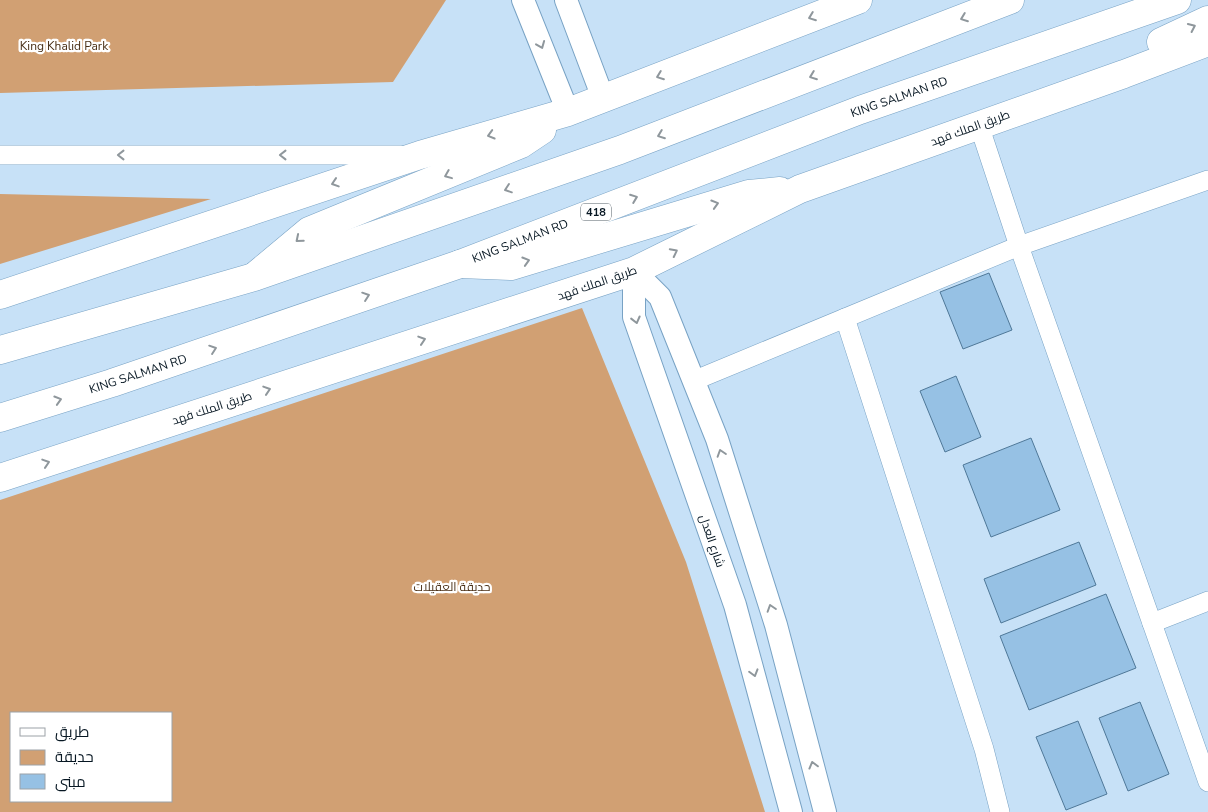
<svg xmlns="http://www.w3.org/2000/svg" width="1208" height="812" viewBox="0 0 1208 812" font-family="'Nunito Sans',Cairo,sans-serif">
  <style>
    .green { fill: #d1a073; fill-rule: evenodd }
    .building { fill: #96c1e4; stroke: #4f7898 }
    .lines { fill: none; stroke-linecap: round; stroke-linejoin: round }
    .minor-casing { stroke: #78a2c4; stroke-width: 20 }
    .tertiary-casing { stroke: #78a2c4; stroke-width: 24 }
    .primary-casing { stroke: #78a2c4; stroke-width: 29 }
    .trunk-casing { stroke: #78a2c4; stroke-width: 29 }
    .minor { stroke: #fff; stroke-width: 19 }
    .tertiary { stroke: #fff; stroke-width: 22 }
    .primary { stroke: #fff; stroke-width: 28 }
    .trunk { stroke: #fff; stroke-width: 28 }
    .oneway { stroke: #8f979c }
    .labels { text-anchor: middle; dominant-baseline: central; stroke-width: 4.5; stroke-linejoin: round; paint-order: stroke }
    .shield { fill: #fff; stroke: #515d65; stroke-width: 1 }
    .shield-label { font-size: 11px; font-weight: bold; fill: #071723 }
    .park-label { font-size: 12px; fill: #492f16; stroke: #fff }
    .street-label { font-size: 12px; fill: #071723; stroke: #fff }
  </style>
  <rect width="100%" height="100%" fill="#c7e1f7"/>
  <!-- green -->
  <g class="green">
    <polygon points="0,0 446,0 393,82 0,93"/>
    <polygon points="0,194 211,199 0,264"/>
    <path d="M 582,308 L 686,562 L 765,812 L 0,812 L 0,500 ZM 11,713 L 171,713 L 171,801 L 11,801 Z"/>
  </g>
  <!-- building -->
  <g class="building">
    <polygon points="989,273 1012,330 963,349 940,292"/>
    <polygon points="956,376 981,437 945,452 920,391"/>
    <polygon points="1031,438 1060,510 991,537 963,465"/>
    <polygon points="1079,542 1096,585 1001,623 984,579"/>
    <polygon points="1106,594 1136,668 1029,710 1000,636"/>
    <polygon points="1140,702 1169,774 1128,791 1099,718"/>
    <polygon points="1078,721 1107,794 1066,810 1036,737"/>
  </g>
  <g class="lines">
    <defs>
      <g id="minor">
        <polyline points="979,125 1019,246 1208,782"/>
        <polyline points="0,155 401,155"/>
        <polyline points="845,318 984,749 1000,812"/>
        <polyline points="693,381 1019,246 1208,180"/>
        <polyline points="1152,623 1208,601"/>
      </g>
      <g id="tertiary">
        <polyline points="523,0 568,112"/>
        <polyline points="566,0 603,98"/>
        <polyline points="634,271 660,297 717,439 776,625 825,812"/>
        <polyline points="634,271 634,317 735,605 791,812"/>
      </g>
      <g id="primary">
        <polyline points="1161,42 1208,20"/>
        <polyline points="460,264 511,266 749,194 780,191"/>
        <polyline points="255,276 309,231 521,144 542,130"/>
        <polyline points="0,295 420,155 568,112 858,0"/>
        <polyline points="0,478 634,271 800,189 1124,74 1208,42"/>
      </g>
      <g id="trunk">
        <polyline points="0,350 254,277 620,150 1010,0"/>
        <polyline points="0,418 112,383 460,264 860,110 1177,0"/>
      </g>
    </defs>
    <!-- minor casing -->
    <use href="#minor" class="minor-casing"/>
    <!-- tertiary casing -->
    <use href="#tertiary" class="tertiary-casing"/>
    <!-- primary casing -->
    <use href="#primary" class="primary-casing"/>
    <!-- trunk casing -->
    <use href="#trunk" class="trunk-casing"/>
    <!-- minor -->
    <use href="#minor" class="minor"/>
    <!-- tertiary -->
    <use href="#tertiary" class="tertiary"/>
    <!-- primary -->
    <use href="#primary" class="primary"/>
    <!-- trunk -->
    <use href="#trunk" class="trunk"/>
  </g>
  <!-- one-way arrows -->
  <defs><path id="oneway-chevron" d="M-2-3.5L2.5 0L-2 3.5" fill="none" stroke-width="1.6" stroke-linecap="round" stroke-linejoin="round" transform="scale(1.25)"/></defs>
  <g class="oneway">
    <use href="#oneway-chevron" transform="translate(812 17) rotate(159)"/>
    <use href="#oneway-chevron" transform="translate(964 18) rotate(159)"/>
    <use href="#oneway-chevron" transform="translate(1192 27) rotate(-25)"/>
    <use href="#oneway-chevron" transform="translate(541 45) rotate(68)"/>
    <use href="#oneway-chevron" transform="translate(660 76) rotate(159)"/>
    <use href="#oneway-chevron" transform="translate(813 76) rotate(159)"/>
    <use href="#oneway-chevron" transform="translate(491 135) rotate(164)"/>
    <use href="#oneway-chevron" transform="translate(661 135) rotate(159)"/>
    <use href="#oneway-chevron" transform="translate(121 155) rotate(-180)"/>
    <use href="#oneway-chevron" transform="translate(283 155) rotate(-180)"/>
    <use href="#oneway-chevron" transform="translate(448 175) rotate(158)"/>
    <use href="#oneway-chevron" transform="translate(335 183) rotate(162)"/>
    <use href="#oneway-chevron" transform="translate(508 189) rotate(161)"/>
    <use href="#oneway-chevron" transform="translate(634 198) rotate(-21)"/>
    <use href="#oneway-chevron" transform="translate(715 204) rotate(-17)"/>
    <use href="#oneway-chevron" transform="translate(299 239) rotate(140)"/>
    <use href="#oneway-chevron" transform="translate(674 252) rotate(-27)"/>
    <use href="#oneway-chevron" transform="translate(526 261) rotate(-17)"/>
    <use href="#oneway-chevron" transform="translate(366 296) rotate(-19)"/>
    <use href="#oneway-chevron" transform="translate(636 320) rotate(76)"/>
    <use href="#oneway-chevron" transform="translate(422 340) rotate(-18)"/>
    <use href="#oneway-chevron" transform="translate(213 349) rotate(-19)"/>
    <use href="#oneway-chevron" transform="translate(267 390) rotate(-18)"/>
    <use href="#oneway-chevron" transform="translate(58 400) rotate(-17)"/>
    <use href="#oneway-chevron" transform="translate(721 453) rotate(-108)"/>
    <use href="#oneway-chevron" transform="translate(46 463) rotate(-18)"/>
    <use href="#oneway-chevron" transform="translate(771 608) rotate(-108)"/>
    <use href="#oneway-chevron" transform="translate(754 673) rotate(74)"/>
    <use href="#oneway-chevron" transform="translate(813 765) rotate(-105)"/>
  </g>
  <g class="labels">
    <!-- shield labels -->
    <rect class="shield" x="581" y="203.5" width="30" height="17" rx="4"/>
    <g class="shield-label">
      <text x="596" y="212">418</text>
    </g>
    <!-- park labels -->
    <g class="park-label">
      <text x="64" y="46">King Khalid Park</text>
      <text x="452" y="587">حديقة العقيلات</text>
    </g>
    <!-- street labels -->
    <g class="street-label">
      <text transform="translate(899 97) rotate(-19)">KING SALMAN RD</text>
      <text transform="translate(970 128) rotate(-20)">طريق الملك فهد</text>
      <text transform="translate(520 241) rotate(-21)">KING SALMAN RD</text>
      <text transform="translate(597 283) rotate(-19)">طريق الملك فهد</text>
      <text transform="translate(138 374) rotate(-18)">KING SALMAN RD</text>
      <text transform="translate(212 408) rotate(-18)">طريق الملك فهد</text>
      <text transform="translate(712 541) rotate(71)">شارع العدل</text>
    </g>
  </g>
  <!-- legend -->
  <rect x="10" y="712" width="162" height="90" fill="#ffffff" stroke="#9ca2a7"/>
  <rect x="20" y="728" width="25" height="8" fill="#ffffff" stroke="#9ca2a7"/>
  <text x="55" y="737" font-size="15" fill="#071723">طريق</text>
  <rect x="20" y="750" width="25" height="15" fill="#d1a073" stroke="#9ca2a7"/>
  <text x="55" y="762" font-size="15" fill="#071723">حديقة</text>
  <rect x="20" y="774" width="25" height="15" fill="#96c1e4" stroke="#9ca2a7"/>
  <text x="55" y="787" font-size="15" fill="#071723">مبنى</text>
</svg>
